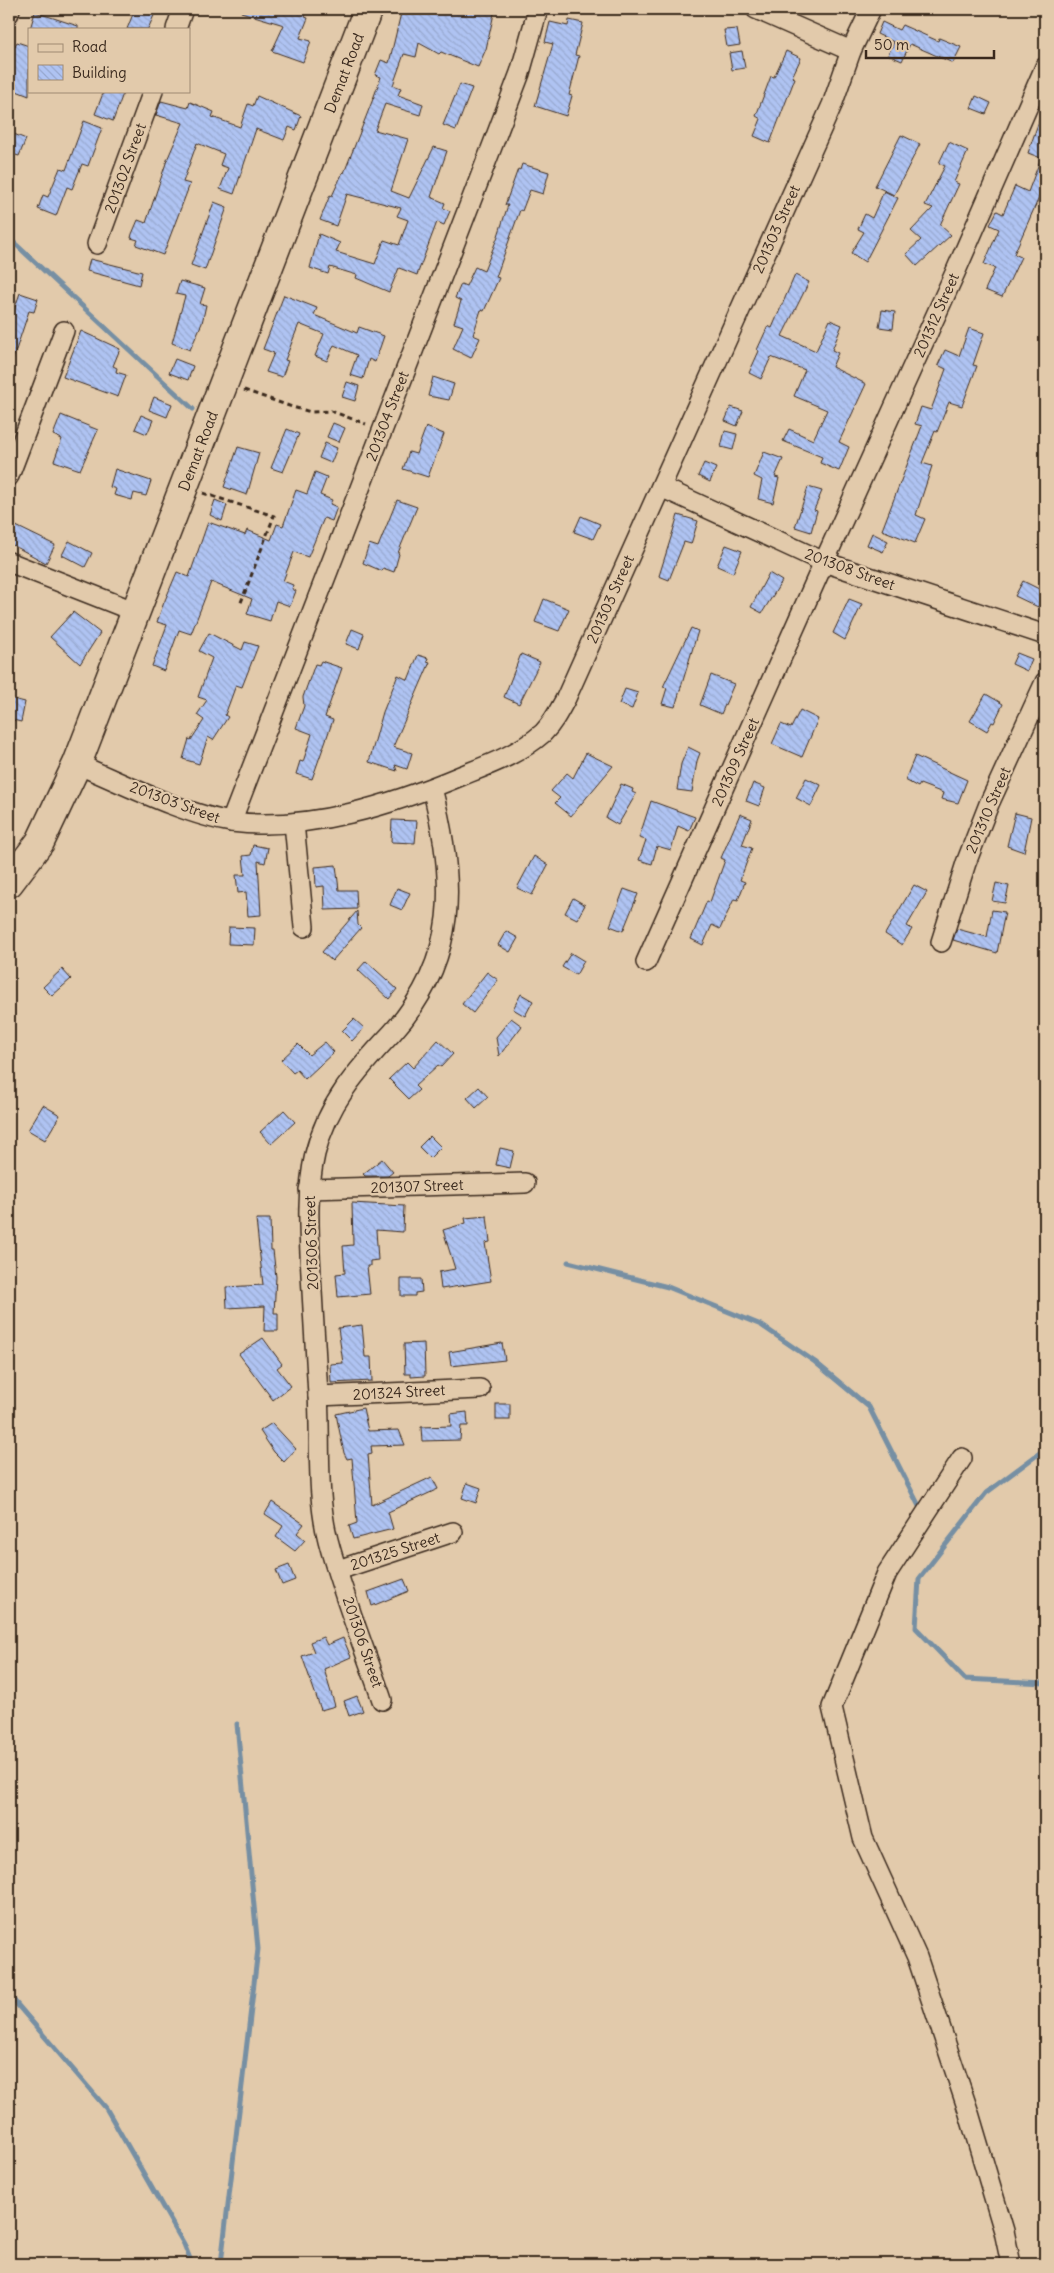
<svg xmlns="http://www.w3.org/2000/svg" width="1054" height="2273" viewBox="0 0 1054 2273" font-family="Delius,sans-serif">
  <style>
    .lines { fill: none; stroke-linecap: round; stroke-linejoin: round }
    .stream { stroke: #768fa3; stroke-width: 5 }
    .building { fill: url(#building-back-hatch); stroke: #3b2a1e }
    .street-casing { stroke: #3b2a1e; stroke-width: 22 }
    .secondary-casing { stroke: #3b2a1e; stroke-width: 31 }
    .path { stroke: #3b2a1e; stroke-width: 3; stroke-dasharray: 5 4; stroke-linecap: butt }
    .street { stroke: #e2caab; stroke-width: 19 }
    .secondary { stroke: #e2caab; stroke-width: 28 }
    .labels { text-anchor: middle; dominant-baseline: central; stroke-width: 4.5; stroke-linejoin: round; paint-order: stroke }
    .street-label { font-size: 15px; fill: #3b2a1e; stroke: #e2caab }
  </style>
  <defs>
    <pattern id="building-back-hatch" width="6" height="6" patternUnits="userSpaceOnUse" patternTransform="scale(1.25)"><rect width="6" height="6" fill="#afc3f2"/><path d="M-1 5l2 2M0 0l6 6M5-1l2 2" fill="none" stroke="#97a8cf"/></pattern>
  </defs>
  <rect width="100%" height="100%" fill="#e2caab"/>
  <filter id="ink" filterUnits="userSpaceOnUse"><feTurbulence type="fractalNoise" baseFrequency=".02" numOctaves="2"/><feDisplacementMap in="SourceGraphic" scale="10" xChannelSelector="R" yChannelSelector="G"/><feConvolveMatrix kernelMatrix="1 2 1 2 8 2 1 2 1" color-interpolation-filters="sRGB"/></filter>
  <g filter="url(#ink)">
    <g class="lines">
      <!-- stream -->
      <g class="stream">
        <polyline points="9,238 193,409"/>
        <polyline points="568,1262 668,1287 761,1325 815,1362 869,1407 922,1512"/>
        <polyline points="1045,1449 986,1493 919,1579 916,1628 965,1679 1045,1683"/>
        <polyline points="9,1995 106,2108 184,2244 192,2264"/>
        <polyline points="221,2264 258,1949 237,1724"/>
      </g>
    </g>
    <!-- building -->
    <g class="building">
      <polygon points="135,9 144,9 155,13 148,29 127,29"/>
      <polygon points="242,9 308,9 305,17 308,18 300,38 311,41 303,62 272,51 284,25 241,12"/>
      <polygon points="402,9 433,13 434,9 495,9 486,49 478,67 441,52 439,54 419,43 416,57 404,54 393,85 401,88 398,95 423,104 420,115 385,104 375,130 408,139 391,191 409,198 434,147 447,151 431,197 445,203 443,208 450,211 444,225 437,222 417,275 399,268 389,292 356,278 357,275 330,267 328,274 310,268 319,234 340,243 336,252 375,264 384,240 399,245 408,220 397,216 401,208 347,194 336,226 320,220 330,195 332,196 343,172 344,173 373,99 381,77 375,75 381,60 389,63"/>
      <polygon points="35,12 78,26 78,29 30,29"/>
      <polygon points="569,20 583,23 575,55 579,56 569,95 572,96 566,116 535,106 553,44 545,42 550,22 568,26"/>
      <polygon points="882,22 899,30 902,25 938,41 939,38 961,47 953,63 910,44 902,61 888,55 894,42 877,34"/>
      <polygon points="737,29 740,45 727,47 724,30"/>
      <polygon points="17,42 29,46 29,96 9,88 9,56"/>
      <polygon points="742,51 745,68 732,70 729,53"/>
      <polygon points="786,51 801,58 792,77 795,78 770,143 754,136 761,119 756,116 771,76 774,77"/>
      <polygon points="460,84 472,88 456,130 443,125"/>
      <polygon points="104,91 124,91 113,121 95,114"/>
      <polygon points="257,96 301,116 296,130 289,127 284,140 256,129 234,194 220,189 228,168 220,165 224,154 197,143 183,182 190,184 163,255 136,245 138,240 131,238 132,234 138,220 146,223 167,160 183,123 156,115 161,101 188,108 190,102 214,112 212,117 240,127 248,104 253,106"/>
      <polygon points="976,96 991,103 986,114 971,108"/>
      <polygon points="1043,109 1045,110 1045,184 1014,254 1021,257 1002,297 985,290 995,268 984,264 999,229 990,225 997,211 1003,214 1015,186 1028,192 1041,158 1028,153"/>
      <polygon points="84,121 102,128 88,166 82,164 72,189 67,187 56,216 38,209 43,195 48,197 60,168 66,170"/>
      <polygon points="9,132 26,139 19,156 9,153"/>
      <polygon points="901,135 920,144 894,195 875,186"/>
      <polygon points="949,142 968,151 954,182 959,184 940,225 951,235 917,266 906,254 921,240 911,231 933,208 925,205 945,166 939,163"/>
      <polygon points="522,164 549,172 543,194 530,190 522,211 520,210 496,277 499,278 484,311 481,310 473,335 480,338 471,358 453,349 463,326 454,323 461,301 455,298 461,284 466,286 475,267 484,271 498,236 508,205 505,205 518,169 520,170"/>
      <polygon points="884,191 898,198 865,262 851,253 864,232 858,229 865,214 872,218"/>
      <polygon points="214,202 227,207 205,270 191,265"/>
      <polygon points="90,259 142,272 139,285 87,271"/>
      <polygon points="795,275 809,282 782,336 816,351 830,320 842,325 832,350 838,353 832,367 866,384 839,442 849,447 839,471 820,463 822,457 783,441 789,429 813,440 827,410 794,396 805,370 771,357 761,379 749,373 759,351 757,350 768,326 772,328"/>
      <polygon points="180,281 205,288 200,304 206,305 202,323 190,350 172,343 185,296 176,294"/>
      <polygon points="20,293 38,299 34,312 29,311 11,365 9,365 9,312 13,313"/>
      <polygon points="284,295 317,308 314,315 357,333 359,327 384,336 375,362 369,359 363,379 350,375 357,355 334,345 327,361 315,356 324,334 299,324 285,360 288,361 282,377 266,372 274,353 263,349"/>
      <polygon points="882,310 895,312 893,329 879,327"/>
      <polygon points="969,328 984,333 973,365 977,366 962,406 949,402 937,432 935,431 922,463 932,466 916,515 925,519 915,543 882,530 922,426 915,424 921,407 931,410 946,369 938,365 945,350 959,356"/>
      <polygon points="81,331 120,349 113,366 117,368 116,372 126,375 118,397 63,377"/>
      <polygon points="175,359 193,366 188,380 169,373"/>
      <polygon points="433,377 454,384 449,400 428,396"/>
      <polygon points="347,382 359,386 355,401 342,397"/>
      <polygon points="154,397 172,404 167,417 149,410"/>
      <polygon points="731,407 743,411 737,426 725,421"/>
      <polygon points="61,415 98,430 80,470 54,461 62,439 53,435"/>
      <polygon points="141,415 153,420 147,434 135,429"/>
      <polygon points="333,423 345,428 339,442 327,437"/>
      <polygon points="426,427 444,434 428,477 403,469 409,452 416,454"/>
      <polygon points="287,429 299,434 283,472 271,468"/>
      <polygon points="725,431 737,434 733,450 721,447"/>
      <polygon points="325,443 337,448 331,463 319,458"/>
      <polygon points="238,447 259,453 247,495 224,487"/>
      <polygon points="764,452 783,459 775,477 779,478 773,503 758,499 762,480 754,476"/>
      <polygon points="704,463 716,468 710,482 698,476"/>
      <polygon points="115,469 151,481 146,496 134,493 132,500 114,495 116,489 110,487"/>
      <polygon points="315,472 327,477 320,495 332,500 330,504 337,507 332,521 324,518 308,557 294,552 283,581 293,585 292,589 296,591 290,606 276,601 270,621 247,614 252,599 211,582 191,634 179,630 164,671 152,666 167,625 157,622 163,605 177,572 189,577 208,522 245,535 247,530 271,540 277,524 283,526 296,490 307,494"/>
      <polygon points="808,487 822,491 814,510 817,511 811,532 795,527"/>
      <polygon points="215,500 227,505 222,521 210,515"/>
      <polygon points="397,500 417,507 398,553 399,554 394,572 383,568 382,571 363,563 369,544 378,547"/>
      <polygon points="678,515 698,521 691,544 684,542 669,580 659,576"/>
      <polygon points="581,516 600,524 593,539 574,532"/>
      <polygon points="14,525 55,545 46,563 9,543 9,534"/>
      <polygon points="872,533 888,541 883,552 867,545"/>
      <polygon points="69,541 92,553 85,567 62,555"/>
      <polygon points="726,545 742,551 733,573 717,566"/>
      <polygon points="769,573 782,581 762,613 751,607"/>
      <polygon points="1023,581 1045,592 1038,607 1015,596"/>
      <polygon points="544,599 569,609 559,631 535,622"/>
      <polygon points="849,599 862,604 845,640 833,633"/>
      <polygon points="73,612 100,633 80,664 50,637"/>
      <polygon points="691,628 698,631 675,707 662,704 667,688 663,687"/>
      <polygon points="352,629 364,634 359,649 346,644"/>
      <polygon points="209,633 242,650 245,642 258,646 242,687 236,685 225,715 228,717 213,740 208,737 199,764 183,759 189,739 191,740 204,720 197,715 207,700 198,697 212,658 199,651"/>
      <polygon points="1017,653 1032,659 1027,671 1012,664"/>
      <polygon points="521,654 540,662 519,704 504,697"/>
      <polygon points="418,655 428,658 427,661 430,662 393,747 412,753 407,769 395,765 397,771 369,762 383,712 398,675 408,680"/>
      <polygon points="321,661 342,668 325,717 333,720 312,779 296,774 300,761 303,762 312,734 296,728 304,706 303,697 315,664 319,665"/>
      <polygon points="711,675 734,684 721,714 700,705"/>
      <polygon points="625,689 638,693 632,709 619,704"/>
      <polygon points="986,694 1003,704 994,723 992,722 987,731 970,721"/>
      <polygon points="9,698 25,702 21,722 9,719"/>
      <polygon points="800,710 818,719 802,757 772,744 781,724 791,728"/>
      <polygon points="688,747 700,753 697,761 692,792 677,790 681,764"/>
      <polygon points="586,753 613,766 571,816 555,803 560,798 551,791 567,773 573,778"/>
      <polygon points="915,756 967,780 958,803 941,799 943,793 920,784 918,787 905,780"/>
      <polygon points="806,778 821,785 811,806 796,798"/>
      <polygon points="753,783 765,788 759,806 746,801"/>
      <polygon points="621,784 633,789 632,792 636,794 618,825 606,818"/>
      <polygon points="651,801 695,817 689,831 678,826 671,850 657,846 652,864 639,860 646,840 639,838"/>
      <polygon points="1015,813 1031,817 1024,852 1007,846"/>
      <polygon points="740,814 752,819 742,845 752,848 740,880 745,882 738,900 734,899 720,929 712,925 703,945 691,939 707,901 710,902 725,860 721,858"/>
      <polygon points="392,820 417,821 415,843 391,842"/>
      <polygon points="253,845 268,848 265,863 258,861 261,915 248,916 246,892 238,893 236,875 245,875 243,856 251,855"/>
      <polygon points="534,856 548,865 532,895 517,888"/>
      <polygon points="336,865 339,890 356,890 357,909 325,910 324,886 316,887 315,867"/>
      <polygon points="996,883 1009,886 1005,903 992,901"/>
      <polygon points="914,885 927,892 907,926 912,929 902,945 885,934"/>
      <polygon points="397,888 410,893 402,910 390,905"/>
      <polygon points="624,889 638,894 623,931 610,926"/>
      <polygon points="573,898 585,905 577,919 565,913"/>
      <polygon points="992,910 1005,912 997,953 953,940 957,929 987,937"/>
      <polygon points="357,911 358,925 361,928 332,961 322,952"/>
      <polygon points="229,927 255,928 254,945 228,944"/>
      <polygon points="506,931 518,938 510,952 498,945"/>
      <polygon points="571,953 584,961 576,975 562,967"/>
      <polygon points="366,961 397,989 389,999 358,970"/>
      <polygon points="62,969 71,979 52,996 43,987"/>
      <polygon points="487,972 498,980 473,1013 462,1004"/>
      <polygon points="521,994 533,1001 525,1016 513,1009"/>
      <polygon points="511,1018 522,1026 499,1056 496,1037"/>
      <polygon points="354,1019 364,1028 352,1041 342,1031"/>
      <polygon points="438,1040 453,1054 441,1067 438,1065 415,1086 419,1090 409,1099 389,1079 407,1062 413,1068"/>
      <polygon points="325,1042 334,1052 305,1079 297,1070 293,1073 281,1060 298,1044 309,1055"/>
      <polygon points="479,1087 488,1097 476,1108 467,1098"/>
      <polygon points="43,1105 60,1115 45,1140 28,1130"/>
      <polygon points="284,1110 295,1122 271,1144 260,1132"/>
      <polygon points="430,1136 441,1147 430,1158 419,1147"/>
      <polygon points="500,1148 514,1151 510,1168 496,1165"/>
      <polygon points="382,1159 393,1172 388,1176 365,1176 363,1174"/>
      <polygon points="352,1203 404,1206 403,1232 376,1230 378,1260 370,1261 370,1266 367,1266 370,1294 338,1297 336,1274 345,1273 343,1246 353,1245"/>
      <polygon points="487,1216 490,1242 485,1243 491,1281 441,1289 439,1272 455,1269 443,1230 466,1223 465,1218"/>
      <polygon points="256,1219 270,1219 271,1250 273,1250 276,1277 274,1313 278,1313 278,1331 264,1331 265,1306 227,1308 226,1287 263,1285"/>
      <polygon points="401,1279 421,1279 422,1292 415,1293 415,1296 401,1296"/>
      <polygon points="362,1325 365,1357 371,1357 372,1381 331,1383 330,1364 343,1363 338,1328"/>
      <polygon points="263,1338 282,1364 277,1368 291,1386 273,1400 239,1354"/>
      <polygon points="424,1343 425,1376 411,1377 411,1374 405,1374 404,1344"/>
      <polygon points="502,1343 505,1360 451,1366 449,1352"/>
      <rect x="496" y="1404" width="14" height="16"/>
      <polygon points="363,1408 368,1431 399,1430 405,1445 371,1446 372,1453 368,1454 372,1505 432,1477 438,1489 388,1512 393,1529 353,1539 349,1526 357,1523 352,1458 347,1459 344,1453 336,1414"/>
      <polygon points="467,1412 468,1426 461,1426 460,1440 422,1441 421,1427 451,1426 450,1414"/>
      <polygon points="272,1423 296,1449 284,1462 274,1452 260,1431"/>
      <polygon points="467,1483 481,1488 476,1503 462,1498"/>
      <polygon points="272,1502 304,1524 297,1533 305,1540 295,1551 276,1537 283,1526 265,1514"/>
      <polygon points="289,1565 295,1580 282,1585 276,1570"/>
      <polygon points="404,1579 409,1591 372,1606 368,1592"/>
      <polygon points="323,1637 327,1645 343,1638 351,1657 324,1669 335,1706 321,1710 302,1656 314,1652 310,1642"/>
      <polygon points="357,1696 363,1711 349,1716 344,1701"/>
    </g>
    <g class="lines">
      <defs>
        <g id="street">
          <polyline points="756,9 851,51"/>
          <polyline points="9,13 10,9"/>
          <polyline points="176,29 183,9"/>
          <polyline points="97,244 153,91"/>
          <polyline points="9,476 64,331"/>
          <polyline points="661,487 824,562 1045,635"/>
          <polyline points="9,562 136,612"/>
          <path d="M 77,764 C 122,783 185,815 232,822 C 309,832 394,804 463,775 C 491,764 519,754 543,733 C 553,723 559,711 566,698 L 832,105 L 851,51 L 871,9"/>
          <polyline points="231,822 493,144 520,73 538,9"/>
          <polyline points="294,823 304,927"/>
          <polyline points="941,942 966,863 989,804 1045,682"/>
          <polyline points="646,962 824,562 955,273 1045,67"/>
          <polyline points="309,1189 525,1183"/>
          <polyline points="318,1396 480,1389"/>
          <polyline points="962,1458 887,1573 832,1707 863,1838 917,1957 968,2110 1004,2231 1011,2264"/>
          <polyline points="338,1570 453,1532"/>
          <path d="M 382,1700 C 364,1647 342,1594 328,1540 C 316,1494 321,1442 318,1395 C 316,1355 313,1314 311,1274 C 309,1233 306,1194 315,1154 C 327,1104 358,1069 392,1033 C 459,959 456,880 432,788"/>
        </g>
        <polyline id="secondary" points="9,883 40,842 77,764 368,9"/>
      </defs>
      <!-- street casing -->
      <use href="#street" class="street-casing"/>
      <!-- secondary casing -->
      <use href="#secondary" class="secondary-casing"/>
      <!-- path -->
      <g class="path">
        <polyline points="244,390 292,407 311,412 331,411 366,424"/>
        <polyline points="203,493 274,516 240,605"/>
      </g>
      <!-- street -->
      <use href="#street" class="street"/>
      <!-- secondary -->
      <use href="#secondary" class="secondary"/>
    </g>
  </g>
  <g class="labels">
    <!-- street labels -->
    <g class="street-label">
      <text transform="translate(344 73) rotate(-69)">Demat Road</text>
      <text transform="translate(125 168) rotate(-70)">201302 Street</text>
      <text transform="translate(776 229) rotate(-66)">201303 Street</text>
      <text transform="translate(936 315) rotate(-66)">201312 Street</text>
      <text transform="translate(387 416) rotate(-69)">201304 Street</text>
      <text transform="translate(198 451) rotate(-69)">Demat Road</text>
      <text transform="translate(850 569) rotate(20)">201308 Street</text>
      <text transform="translate(610 599) rotate(-66)">201303 Street</text>
      <text transform="translate(735 762) rotate(-66)">201309 Street</text>
      <text transform="translate(175 802) rotate(20)">201303 Street</text>
      <text transform="translate(988 810) rotate(-67)">201310 Street</text>
      <text transform="translate(417 1186) rotate(-2)">201307 Street</text>
      <text transform="translate(311 1243) rotate(-92)">201306 Street</text>
      <text transform="translate(399 1392) rotate(-3)">201324 Street</text>
      <text transform="translate(395 1551) rotate(-18)">201325 Street</text>
      <text transform="translate(363 1642) rotate(71)">201306 Street</text>
    </g>
  </g>
  <!-- margin -->
  <rect width="1054" height="2273" fill="none" stroke="#e2caab" stroke-width="30"/>
  <rect x="15" y="15" width="1024" height="2243" fill="none" stroke="#3b2a1e" stroke-width="2" filter="url(#ink)"/>
  <!-- legend -->
  <rect x="28" y="28" width="162" height="65" fill="#e2caab" stroke="#9f8a73"/>
  <rect x="38" y="44" width="25" height="8" fill="#e2caab" stroke="#9f8a73"/>
  <text x="72" y="52" font-size="15" fill="#3b2a1e">Road</text>
  <rect x="38" y="65" width="25" height="15" fill="url(#building-back-hatch)" stroke="#9f8a73"/>
  <text x="72" y="78" font-size="15" fill="#3b2a1e">Building</text>
  <!-- scale -->
  <path d="M866 50v8h128v-8" fill="none" stroke="#3b2a1e" stroke-width="2.5"/>
  <text x="874" y="50" font-size="15" fill="#3b2a1e" stroke="#e2caab" stroke-width="4" paint-order="stroke">50 m</text>
</svg>
